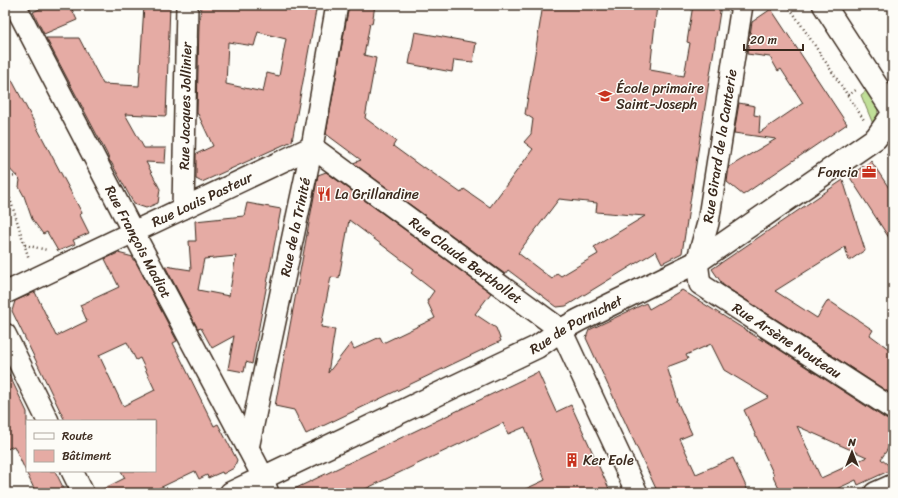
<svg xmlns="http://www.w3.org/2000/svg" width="898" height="498" viewBox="0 0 898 498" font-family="Sriracha,sans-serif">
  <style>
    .green { fill: #c0df98; stroke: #7e845b }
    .building { fill: #e5aba4; stroke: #3b2a1e; fill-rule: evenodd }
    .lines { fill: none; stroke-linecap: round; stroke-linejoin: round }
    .street-casing { stroke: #3b2a1e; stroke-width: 24 }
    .secondary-casing { stroke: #3b2a1e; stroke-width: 25 }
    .path { stroke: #3b2a1e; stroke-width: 2.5; stroke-dasharray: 1 3; stroke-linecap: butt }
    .street { stroke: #fdfcf7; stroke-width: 21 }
    .secondary { stroke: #fdfcf7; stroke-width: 22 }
    .labels { text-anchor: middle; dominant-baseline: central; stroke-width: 3; stroke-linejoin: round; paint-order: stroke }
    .poi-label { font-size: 14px; fill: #3b2a1e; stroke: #fdfcf7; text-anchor: start }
    .street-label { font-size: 14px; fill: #3b2a1e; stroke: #fdfcf7 }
  </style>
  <rect width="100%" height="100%" fill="#fdfcf7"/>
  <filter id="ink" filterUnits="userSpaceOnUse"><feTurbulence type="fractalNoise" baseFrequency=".025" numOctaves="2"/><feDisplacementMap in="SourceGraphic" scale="8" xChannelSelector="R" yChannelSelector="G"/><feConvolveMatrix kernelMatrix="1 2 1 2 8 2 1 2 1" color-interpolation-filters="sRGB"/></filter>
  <g filter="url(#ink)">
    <!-- green -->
    <path class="green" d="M 868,89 C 875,103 883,110 873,124 L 861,95 Z"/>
    <!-- building -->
    <g class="building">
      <polygon points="48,5 70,5 77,20 44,34 33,12"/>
      <polygon points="144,5 170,5 166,116 125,114 144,148 166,148 165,163 146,162 160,189 158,203 146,208 134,204 111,162 110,162 107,154 46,38 79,38 103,84 139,86"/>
      <path d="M 201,5 L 268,5 L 290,9 L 290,5 L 317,5 L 292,141 L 202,182 L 196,179 L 196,154 L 213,146 L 198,114 L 197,114 L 199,25 ZM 258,32 L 286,39 L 279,76 L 267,73 L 263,92 L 226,84 L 228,42 L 254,46 Z"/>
      <path d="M 349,5 L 375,5 L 372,24 L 370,23 L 364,55 L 376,58 L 365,118 L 396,141 L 393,146 L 423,168 L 424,167 L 461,193 L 464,189 L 490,207 L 533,149 L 524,142 L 531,134 L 533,119 L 525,114 L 543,5 L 657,5 L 650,70 L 684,76 L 690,43 L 687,42 L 693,5 L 721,5 L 682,253 L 662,263 L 656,251 L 566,306 L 557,307 L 508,270 L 505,274 L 353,163 L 361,160 L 326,134 ZM 559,199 L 597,203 L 596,212 L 645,216 L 594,247 L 598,254 L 561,276 L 557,273 L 552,279 L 518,253 Z"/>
      <polygon points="771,9 847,124 743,195 727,182 729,167 776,139 734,133 739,103 755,106 754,115 760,116 759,133 803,103 781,69 778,71 770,57 747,54 752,22"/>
      <polygon points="415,32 476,43 473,62 454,60 452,72 409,64"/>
      <polygon points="5,67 82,213 80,215 89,233 73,240 75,244 58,251 47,232 43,234 32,219 24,196 19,187 20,180 5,164"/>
      <polygon points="871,161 893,194 893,244 849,176"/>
      <path d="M 326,172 L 491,293 L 475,314 L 496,328 L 501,341 L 306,434 L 294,410 L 275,406 L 318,175 ZM 349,220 L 414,269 L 411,273 L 434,291 L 427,301 L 435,318 L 383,343 L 380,337 L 354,349 L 351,343 L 328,373 L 335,329 L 321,327 L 331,277 L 339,278 Z"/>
      <polygon points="843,180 865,250 849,261 845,247 775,291 817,318 828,300 873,330 870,335 893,352 893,395 723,285 712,269"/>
      <path d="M 247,203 L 281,209 L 252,364 L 246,362 L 244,372 L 228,369 L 234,336 L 212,348 L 201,328 L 198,329 L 165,266 L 191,270 L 189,241 L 196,241 L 195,221 L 244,216 ZM 236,256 L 229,296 L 198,290 L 204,259 Z"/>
      <path d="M 118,253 L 133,257 L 133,260 L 135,260 L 177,341 L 173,343 L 214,426 L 218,424 L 237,460 L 234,468 L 223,474 L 222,472 L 208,478 L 207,475 L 199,479 L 195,471 L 149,493 L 95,493 L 125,478 L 121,471 L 155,471 L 155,421 L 65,421 L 12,311 L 15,301 L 35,292 L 56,336 L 87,321 L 80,305 L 119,287 L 105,259 ZM 127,342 L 136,360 L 140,358 L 155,390 L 123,406 L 99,355 Z"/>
      <path d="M 682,290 L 763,341 L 760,337 L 886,419 L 893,421 L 893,441 L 881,459 L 893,469 L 858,485 L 856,480 L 828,493 L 781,493 L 773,476 L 774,475 L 744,410 L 769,397 L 724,370 L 711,344 L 686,355 L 688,359 L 667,367 L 678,401 L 677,401 L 692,434 L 680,439 L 696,474 L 733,458 L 749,493 L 658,493 L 586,338 L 589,330 L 646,303 L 649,309 ZM 797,426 L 867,457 L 821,478 Z"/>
      <polygon points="5,366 27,412 27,471 55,471 66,493 36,493 14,446 5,450"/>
      <polygon points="538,372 556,412 571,405 611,493 517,493 545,480 525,427 508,434 503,423 357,493 286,493"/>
    </g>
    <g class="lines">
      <defs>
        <g id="street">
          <path id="s1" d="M 15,5 L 133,232 L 248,448 L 259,469 L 268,493"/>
          <path id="s2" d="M 742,5 L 708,223 L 697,262 L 700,284 L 893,409"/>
          <path id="s3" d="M 183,208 L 187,5"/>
          <path id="s4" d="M 5,293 L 312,147 L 561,330 L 637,493"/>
          <polyline points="5,334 48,421"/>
          <path id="s5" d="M 248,448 L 312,147 L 337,5"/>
          <polyline points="72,471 83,493"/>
          <polyline points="875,493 893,485"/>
        </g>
        <g id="secondary">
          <polyline points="824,5 893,111"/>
          <path id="s6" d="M 231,493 L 537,347 L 561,330 L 579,320 L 697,262 L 876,138 L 893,114"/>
        </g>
      </defs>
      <!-- street casing -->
      <use href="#street" class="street-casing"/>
      <!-- secondary casing -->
      <use href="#secondary" class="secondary-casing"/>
      <!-- path -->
      <g class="path">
        <polyline points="788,5 864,120"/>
        <polyline points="848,95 856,90"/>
        <polyline points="887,154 893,164"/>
        <polyline points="5,177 18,176"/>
        <polyline points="5,183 29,259"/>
        <polyline points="25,245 47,250"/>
      </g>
      <!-- street -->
      <use href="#street" class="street"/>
      <!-- secondary -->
      <use href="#secondary" class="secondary"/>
    </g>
  </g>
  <!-- icons -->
  <defs>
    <symbol id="school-bare" viewBox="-9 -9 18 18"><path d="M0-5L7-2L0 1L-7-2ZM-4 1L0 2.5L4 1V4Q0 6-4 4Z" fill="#c8321e" stroke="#fdfcf7" stroke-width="2.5" paint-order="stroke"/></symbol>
    <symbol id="office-bare" viewBox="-9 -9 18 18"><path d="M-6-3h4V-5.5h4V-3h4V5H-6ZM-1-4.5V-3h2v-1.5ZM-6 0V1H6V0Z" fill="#c8321e" stroke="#fdfcf7" stroke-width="2.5" paint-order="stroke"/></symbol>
    <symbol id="restaurant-bare" viewBox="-9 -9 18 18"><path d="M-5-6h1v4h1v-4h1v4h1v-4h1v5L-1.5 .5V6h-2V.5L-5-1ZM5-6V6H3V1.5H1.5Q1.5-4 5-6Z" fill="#c8321e" stroke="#fdfcf7" stroke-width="2.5" paint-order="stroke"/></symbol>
    <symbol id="building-bare" viewBox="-9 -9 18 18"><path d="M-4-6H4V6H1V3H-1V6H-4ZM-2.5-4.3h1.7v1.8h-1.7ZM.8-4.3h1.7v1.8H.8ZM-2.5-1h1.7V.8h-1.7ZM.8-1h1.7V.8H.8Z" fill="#c8321e" stroke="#fdfcf7" stroke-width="2.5" paint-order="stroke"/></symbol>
  </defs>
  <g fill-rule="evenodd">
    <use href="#school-bare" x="595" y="86" width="20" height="20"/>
    <use href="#office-bare" x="859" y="162" width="20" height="20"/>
    <use href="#restaurant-bare" x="314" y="184" width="20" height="20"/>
    <use href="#building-bare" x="562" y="450" width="20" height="20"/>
  </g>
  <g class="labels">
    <!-- poi labels -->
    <g class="poi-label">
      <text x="616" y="88">École primaire<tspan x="616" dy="16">Saint-Joseph</tspan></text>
      <text x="858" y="172" text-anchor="end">Foncia</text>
      <text x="335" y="194">La Grillandine</text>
      <text x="583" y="460">Ker Eole</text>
    </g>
    <!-- street labels -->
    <g class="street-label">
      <text stroke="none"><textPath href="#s3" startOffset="102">Rue Jacques Jollinier</textPath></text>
      <text transform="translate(720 146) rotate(-81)">Rue Girard de la Canterie</text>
      <text stroke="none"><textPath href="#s4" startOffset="218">Rue Louis Pasteur</textPath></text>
      <text stroke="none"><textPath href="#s5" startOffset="226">Rue de la Trinité</textPath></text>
      <text stroke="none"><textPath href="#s1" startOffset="267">Rue François Madiot</textPath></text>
      <text stroke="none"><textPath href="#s4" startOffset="531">Rue Claude Berthollet</textPath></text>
      <text stroke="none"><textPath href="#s6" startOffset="384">Rue de Pornichet</textPath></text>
      <text stroke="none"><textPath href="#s2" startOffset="387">Rue Arsène Nouteau</textPath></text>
    </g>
  </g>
  <!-- margin -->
  <rect width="898" height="498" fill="none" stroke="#fdfcf7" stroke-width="20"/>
  <rect x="10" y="10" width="878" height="478" fill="none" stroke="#3b2a1e" stroke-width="1.5" filter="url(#ink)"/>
  <!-- legend -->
  <rect x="26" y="420" width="130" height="52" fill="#fdfcf7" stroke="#afa8a0"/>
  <rect x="34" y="433" width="20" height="6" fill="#fdfcf7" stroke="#afa8a0"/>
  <text x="62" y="440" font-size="12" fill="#3b2a1e">Route</text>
  <rect x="34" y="450" width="20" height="12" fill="#e5aba4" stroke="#afa8a0"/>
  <text x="62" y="460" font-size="12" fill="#3b2a1e">Bâtiment</text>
  <!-- north arrow -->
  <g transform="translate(852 452)" stroke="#fdfcf7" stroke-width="3" paint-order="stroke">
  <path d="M0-3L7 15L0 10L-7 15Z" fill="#3b2a1e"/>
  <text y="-6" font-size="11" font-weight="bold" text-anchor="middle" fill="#3b2a1e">N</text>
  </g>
  <!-- scale -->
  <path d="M744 44v6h59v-6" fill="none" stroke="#3b2a1e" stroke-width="2"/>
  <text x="750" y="44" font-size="12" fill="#3b2a1e" stroke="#fdfcf7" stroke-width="3" paint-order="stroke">20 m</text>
</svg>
